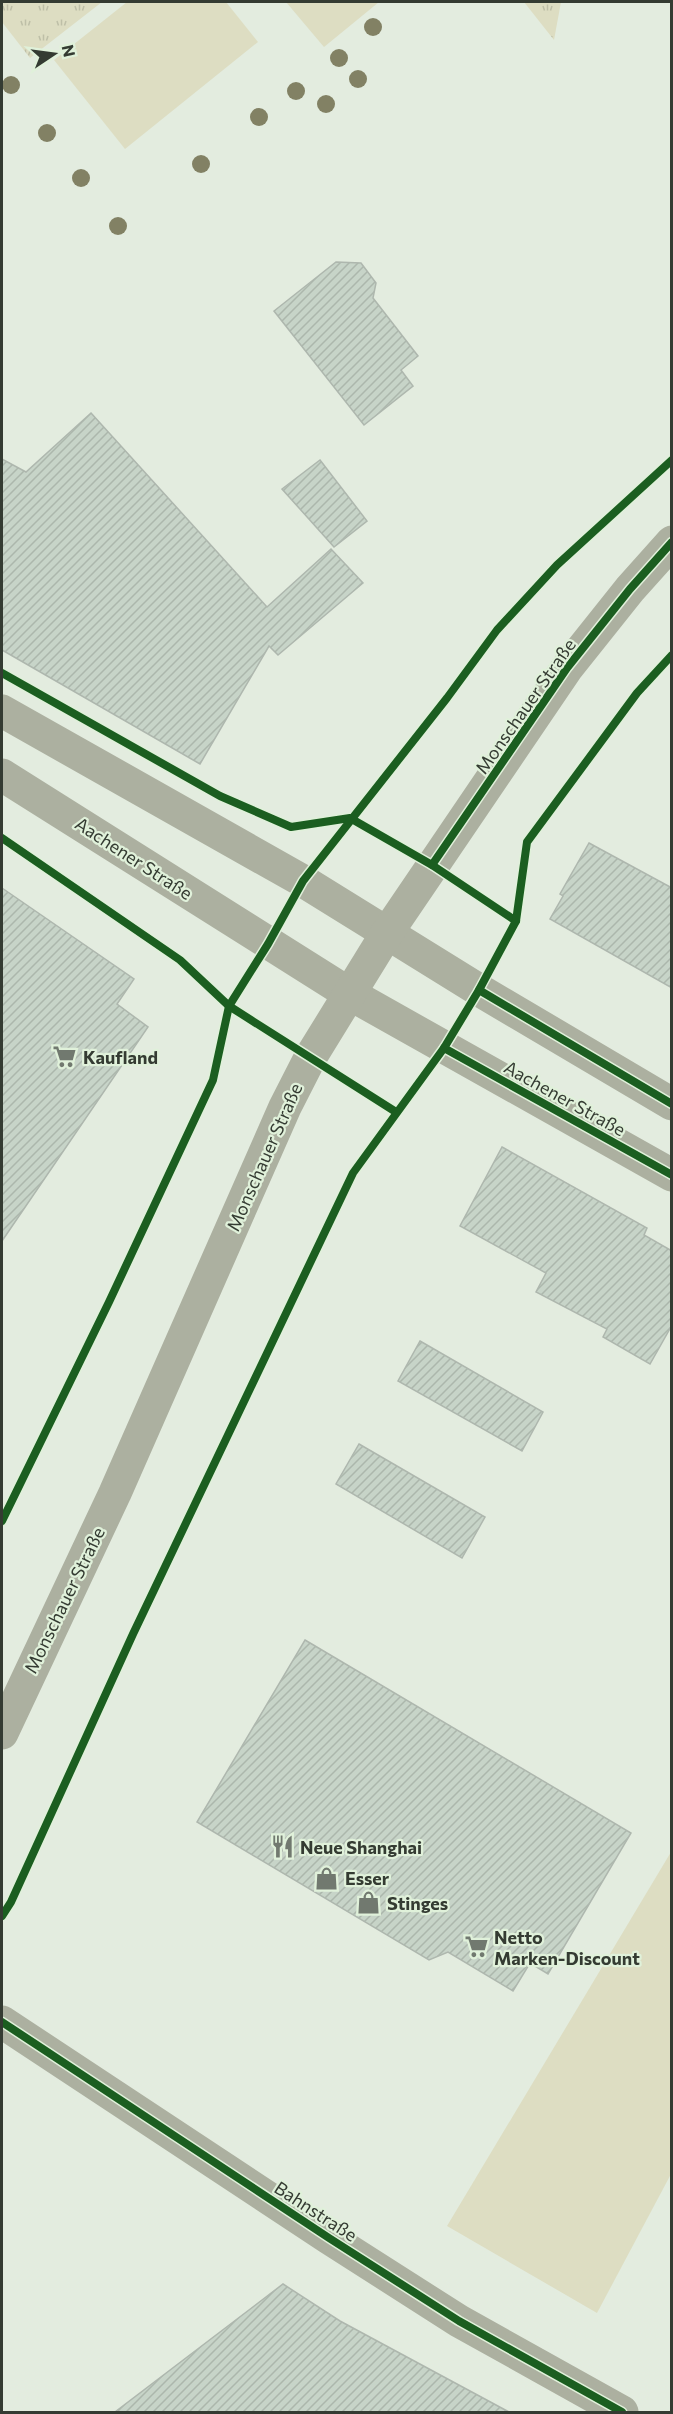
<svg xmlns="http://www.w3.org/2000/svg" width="673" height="2414" viewBox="0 0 673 2414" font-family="Commissioner,sans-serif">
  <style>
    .grass { fill: url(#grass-tufts) }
    .pitch { fill: #ddddc2 }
    .building { fill: url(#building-hatch); stroke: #aeb7ae; stroke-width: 1.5 }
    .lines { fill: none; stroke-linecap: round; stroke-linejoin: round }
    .secondary { stroke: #acb0a0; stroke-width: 33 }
    .cycleway-casing { stroke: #e0f1da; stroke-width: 11 }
    .cycleway { stroke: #1b5e20; stroke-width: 8 }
    .tree { fill: #828164 }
    .labels { text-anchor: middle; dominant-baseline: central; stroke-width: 4.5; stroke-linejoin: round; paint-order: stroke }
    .street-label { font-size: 18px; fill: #343b32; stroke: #e0f1da }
    .poi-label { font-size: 18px; font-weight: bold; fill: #343b32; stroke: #e0f1da; text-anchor: start }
  </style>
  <defs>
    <pattern id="grass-tufts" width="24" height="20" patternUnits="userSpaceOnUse" patternTransform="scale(1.5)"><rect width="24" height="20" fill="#ddddc2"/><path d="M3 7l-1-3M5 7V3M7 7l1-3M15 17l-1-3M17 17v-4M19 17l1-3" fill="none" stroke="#bebfa7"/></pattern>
    <pattern id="building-hatch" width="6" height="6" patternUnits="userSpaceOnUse" patternTransform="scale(1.5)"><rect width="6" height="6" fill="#c7d4c8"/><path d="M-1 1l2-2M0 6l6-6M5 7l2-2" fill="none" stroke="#acb7ac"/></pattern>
  </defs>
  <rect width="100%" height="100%" fill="#e3ecdf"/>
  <!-- grass -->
  <g class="grass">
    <polygon points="2,2 102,2 30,58 2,22"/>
    <polygon points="524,2 561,2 554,40"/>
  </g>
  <!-- pitch -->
  <g class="pitch">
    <polygon points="127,2 226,2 258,42 125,149 54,60"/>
    <polygon points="286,2 379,2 324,47"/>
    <polygon points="671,1852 671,2174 597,2313 447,2226"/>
  </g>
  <!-- building -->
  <g class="building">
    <polygon points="336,262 361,263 376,283 373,298 418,356 401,370 413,386 364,425 274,311"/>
    <polygon points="91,413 267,607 331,549 363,583 278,655 269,646 200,764 2,650 2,459 26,472"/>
    <polygon points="320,460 367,521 334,547 282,489"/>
    <polygon points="589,843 672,888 672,988 550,919 563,896 560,894"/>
    <polygon points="2,888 134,979 117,1004 148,1027 2,1241"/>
    <polygon points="502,1147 647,1228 644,1235 672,1251 672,1325 650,1364 603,1337 607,1329 536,1292 546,1273 460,1226"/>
    <polygon points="420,1341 543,1412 522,1451 398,1381"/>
    <polygon points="359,1444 485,1517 462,1558 336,1484"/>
    <polygon points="305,1640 631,1833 548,1974 530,1963 513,1991 448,1952 429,1960 197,1822"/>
    <polygon points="283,2284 340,2321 509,2412 115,2412"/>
  </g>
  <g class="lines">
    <!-- secondary -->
    <g class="secondary">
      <polyline points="2,711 303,881 479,990 672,1104"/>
      <polyline points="2,775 348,993 672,1175"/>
      <polyline points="2,1733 115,1493 285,1107 310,1058 387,933 567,668 630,589 672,542"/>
      <polyline points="2,2022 329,2238 459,2321 622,2412"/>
    </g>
    <defs>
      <g id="cycleway">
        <polyline points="2,673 220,796 291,827 350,818 432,865 516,921"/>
        <polyline points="2,838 180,960 229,1006 396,1112"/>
        <polyline points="432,865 567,668 630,589 672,542"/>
        <polyline points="479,990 672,1104"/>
        <polyline points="444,1048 672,1175"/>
        <polyline points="2,1521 109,1302 213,1080 229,1006 268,944 303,881 447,698 497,630 557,565 672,460"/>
        <polyline points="2,1916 11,1902 133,1634 353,1173 444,1048 479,990 516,921 527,842 637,693 672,655"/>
        <polyline points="2,2022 329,2238 459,2321 622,2412"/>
      </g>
    </defs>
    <!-- cycleway casing -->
    <use href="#cycleway" class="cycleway-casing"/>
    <!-- cycleway -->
    <use href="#cycleway" class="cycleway"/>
  </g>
  <!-- trees -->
  <g class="tree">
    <circle cx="373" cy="27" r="9"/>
    <circle cx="339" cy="58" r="9"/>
    <circle cx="358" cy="79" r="9"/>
    <circle cx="11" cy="85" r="9"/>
    <circle cx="296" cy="91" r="9"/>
    <circle cx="326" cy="104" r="9"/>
    <circle cx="259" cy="117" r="9"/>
    <circle cx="47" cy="133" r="9"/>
    <circle cx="201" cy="164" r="9"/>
    <circle cx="81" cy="178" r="9"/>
    <circle cx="118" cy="226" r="9"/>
  </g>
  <!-- icons -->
  <defs>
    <symbol id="supermarket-bare" viewBox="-9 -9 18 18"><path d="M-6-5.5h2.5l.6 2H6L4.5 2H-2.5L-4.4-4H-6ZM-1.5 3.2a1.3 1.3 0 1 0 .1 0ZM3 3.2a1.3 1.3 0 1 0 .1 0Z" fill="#71796f" stroke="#e0f1da" stroke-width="2.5" paint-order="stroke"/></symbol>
    <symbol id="restaurant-bare" viewBox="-9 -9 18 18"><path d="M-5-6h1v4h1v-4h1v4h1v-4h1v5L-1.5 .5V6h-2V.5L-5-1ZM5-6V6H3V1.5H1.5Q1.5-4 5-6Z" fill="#71796f" stroke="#e0f1da" stroke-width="2.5" paint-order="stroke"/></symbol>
    <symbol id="shop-bare" viewBox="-9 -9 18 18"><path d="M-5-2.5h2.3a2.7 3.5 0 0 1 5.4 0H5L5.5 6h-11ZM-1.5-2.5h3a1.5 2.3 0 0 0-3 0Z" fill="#71796f" stroke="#e0f1da" stroke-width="2.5" paint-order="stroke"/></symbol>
  </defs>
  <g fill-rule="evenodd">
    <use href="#supermarket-bare" x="48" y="1040" width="33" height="33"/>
    <use href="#restaurant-bare" x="266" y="1830" width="33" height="33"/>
    <use href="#shop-bare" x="310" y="1862" width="33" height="33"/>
    <use href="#shop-bare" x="352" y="1886" width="33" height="33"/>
    <use href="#supermarket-bare" x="460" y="1930" width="33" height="33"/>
  </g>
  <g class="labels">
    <!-- street labels -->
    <g class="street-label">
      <text transform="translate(525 706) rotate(-55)">Monschauer Straße</text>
      <text transform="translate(134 858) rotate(33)">Aachener Straße</text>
      <text transform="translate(565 1098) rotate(29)">Aachener Straße</text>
      <text transform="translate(264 1157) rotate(-66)">Monschauer Straße</text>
      <text transform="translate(64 1600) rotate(-64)">Monschauer Straße</text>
      <text transform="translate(316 2211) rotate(33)">Bahnstraße</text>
    </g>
    <!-- poi labels -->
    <g class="poi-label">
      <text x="83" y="1057">Kaufland</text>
      <text x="300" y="1847">Neue Shanghai</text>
      <text x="345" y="1878">Esser</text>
      <text x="387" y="1903">Stinges</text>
      <text x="494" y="1937">Netto<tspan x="494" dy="21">Marken-Discount</tspan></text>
    </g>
  </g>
  <!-- border -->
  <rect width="673" height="2414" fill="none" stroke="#343b32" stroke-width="6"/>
  <!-- north arrow -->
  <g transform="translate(54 54) rotate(77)" stroke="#e0f1da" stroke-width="4.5" paint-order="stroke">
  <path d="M0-4.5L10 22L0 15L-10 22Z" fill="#343b32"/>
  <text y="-9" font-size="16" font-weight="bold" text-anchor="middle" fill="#343b32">N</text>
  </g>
</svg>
